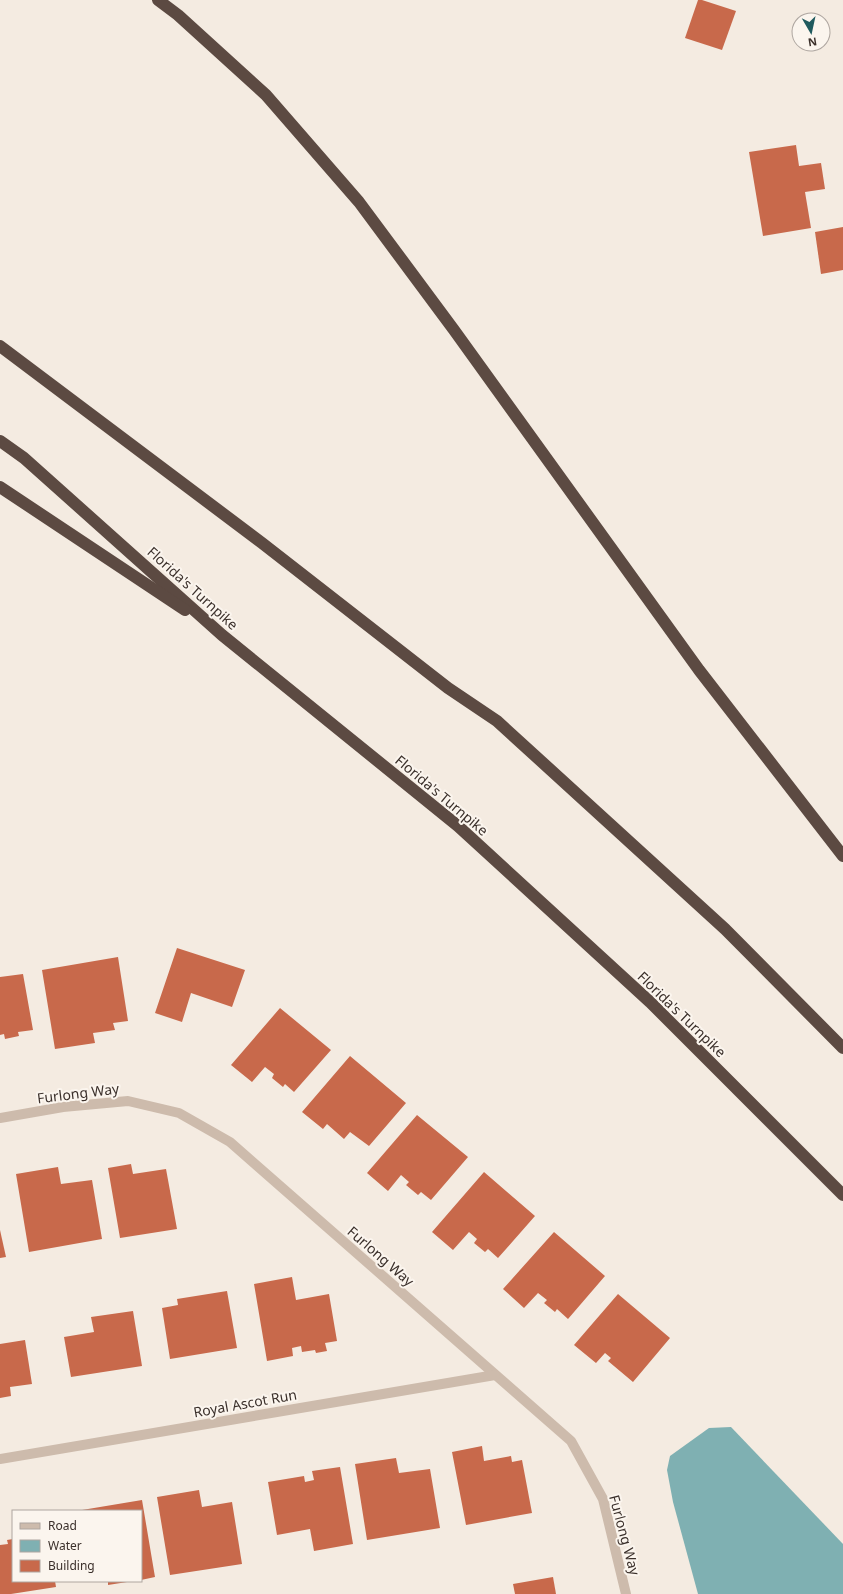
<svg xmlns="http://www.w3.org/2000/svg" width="843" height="1594" viewBox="0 0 843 1594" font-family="'Noto Sans',sans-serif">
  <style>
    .water { fill: #7fb0b2 }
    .building { fill: #c8694b }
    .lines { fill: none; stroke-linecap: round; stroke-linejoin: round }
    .minor { stroke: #cdbbac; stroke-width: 10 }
    .highway { stroke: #5c4a42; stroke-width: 12 }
    .labels { text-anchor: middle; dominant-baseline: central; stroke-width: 4; stroke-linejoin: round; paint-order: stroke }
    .street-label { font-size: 14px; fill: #3b302b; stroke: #fbf5ee }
  </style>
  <rect width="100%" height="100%" fill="#f4ebe1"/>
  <!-- water -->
  <polygon class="water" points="731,1427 843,1544 843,1594 698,1594 673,1502 667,1470 670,1456 709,1428"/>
  <!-- building -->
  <g class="building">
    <polygon points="698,0 702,0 736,11 722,50 685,38"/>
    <polygon points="796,145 799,166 821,163 825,189 805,192 811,228 763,236 749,152"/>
    <polygon points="843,227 843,270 821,274 815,232"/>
    <polygon points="177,948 245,970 232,1007 191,993 182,1022 155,1013"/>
    <polygon points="118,957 128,1021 113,1023 115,1030 93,1033 95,1043 55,1049 42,970"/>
    <polygon points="23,974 33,1030 18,1032 19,1036 5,1039 4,1034 0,1035 0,977"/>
    <polygon points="280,1008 331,1050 294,1092 285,1084 283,1087 272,1078 274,1074 265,1067 252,1082 231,1065"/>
    <polygon points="350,1056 406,1103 369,1146 350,1132 344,1139 327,1124 323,1129 302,1112"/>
    <polygon points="417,1115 468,1157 431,1200 421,1192 418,1195 406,1185 409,1182 401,1175 388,1191 367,1173"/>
    <polygon points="131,1164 133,1174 166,1169 177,1229 120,1238 108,1168"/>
    <polygon points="58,1167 61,1184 92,1180 102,1239 29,1252 16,1174"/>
    <polygon points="484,1172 535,1216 498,1258 488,1249 485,1252 474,1243 477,1239 469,1232 453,1250 432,1232"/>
    <polygon points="0,1230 6,1257 0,1258"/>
    <polygon points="554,1232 605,1276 568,1319 557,1309 555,1312 544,1303 547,1300 538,1293 524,1308 503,1289"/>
    <polygon points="292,1277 296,1300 329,1294 337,1341 325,1343 327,1351 316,1353 315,1350 302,1352 301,1346 292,1348 293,1356 267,1361 254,1284"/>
    <polygon points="227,1291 237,1348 170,1359 162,1308 178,1305 177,1299"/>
    <polygon points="618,1294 670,1338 633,1382 608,1361 611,1358 605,1353 596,1363 574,1345"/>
    <polygon points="133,1311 142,1366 71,1377 64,1337 94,1332 91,1317"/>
    <polygon points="25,1340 32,1384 10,1387 11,1396 0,1398 0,1344"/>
    <polygon points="482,1446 484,1461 511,1456 512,1462 522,1460 532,1513 466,1525 452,1452"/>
    <polygon points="396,1458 399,1473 430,1469 440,1528 367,1540 355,1464"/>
    <polygon points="340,1467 353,1544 314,1551 310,1529 277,1535 268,1482 304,1476 305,1482 314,1480 312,1471"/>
    <polygon points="199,1490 202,1507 232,1502 242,1564 170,1575 157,1497"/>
    <polygon points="142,1500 155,1577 141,1580 141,1511 82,1510"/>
    <polygon points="13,1539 13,1581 55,1581 56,1587 11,1594 0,1594 0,1545 8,1544 7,1540"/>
    <polygon points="553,1577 556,1594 515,1594 513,1584"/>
    <polygon points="108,1581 127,1581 127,1582 108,1585"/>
  </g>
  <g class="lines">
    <!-- minor -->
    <g class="minor">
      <polyline points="0,1118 63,1107 128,1101 179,1113 230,1142 571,1441 603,1499 626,1594"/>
      <polyline points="0,1459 495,1375"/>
    </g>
    <!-- highway -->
    <g class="highway">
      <polyline points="158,0 178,15 266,95 359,202 454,330 699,670 843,856"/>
      <polyline points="0,346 262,543 448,688 497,721 725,929 843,1048"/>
      <polyline points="0,441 24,458 222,635 458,826 650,1002 843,1195"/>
      <polyline points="0,487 185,610"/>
    </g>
  </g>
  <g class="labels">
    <!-- street labels -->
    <g class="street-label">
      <text transform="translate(193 588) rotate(42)">Florida's Turnpike</text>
      <text transform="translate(442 795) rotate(40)">Florida's Turnpike</text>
      <text transform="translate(682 1014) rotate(44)">Florida's Turnpike</text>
      <text transform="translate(78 1093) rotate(-7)">Furlong Way</text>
      <text transform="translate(381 1256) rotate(41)">Furlong Way</text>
      <text transform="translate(245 1403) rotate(-10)">Royal Ascot Run</text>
      <text transform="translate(625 1535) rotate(75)">Furlong Way</text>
    </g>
  </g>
  <!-- legend -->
  <rect x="12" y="1510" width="130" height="72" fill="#fbf5ee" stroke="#aea6a0"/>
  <rect x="20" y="1523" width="20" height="6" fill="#cdbbac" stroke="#aea6a0"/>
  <text x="48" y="1530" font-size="12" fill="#3b302b">Road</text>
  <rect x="20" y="1540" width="20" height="12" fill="#7fb0b2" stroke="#aea6a0"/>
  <text x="48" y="1550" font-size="12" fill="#3b302b">Water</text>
  <rect x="20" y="1560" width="20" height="12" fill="#c8694b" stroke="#aea6a0"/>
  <text x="48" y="1570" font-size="12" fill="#3b302b">Building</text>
  <!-- north arrow -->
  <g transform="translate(811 32) rotate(171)"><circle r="19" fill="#fbf5ee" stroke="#aea6a0"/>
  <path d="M0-3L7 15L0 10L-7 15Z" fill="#1f5a5e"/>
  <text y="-6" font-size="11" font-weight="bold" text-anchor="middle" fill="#3b302b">N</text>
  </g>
</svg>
